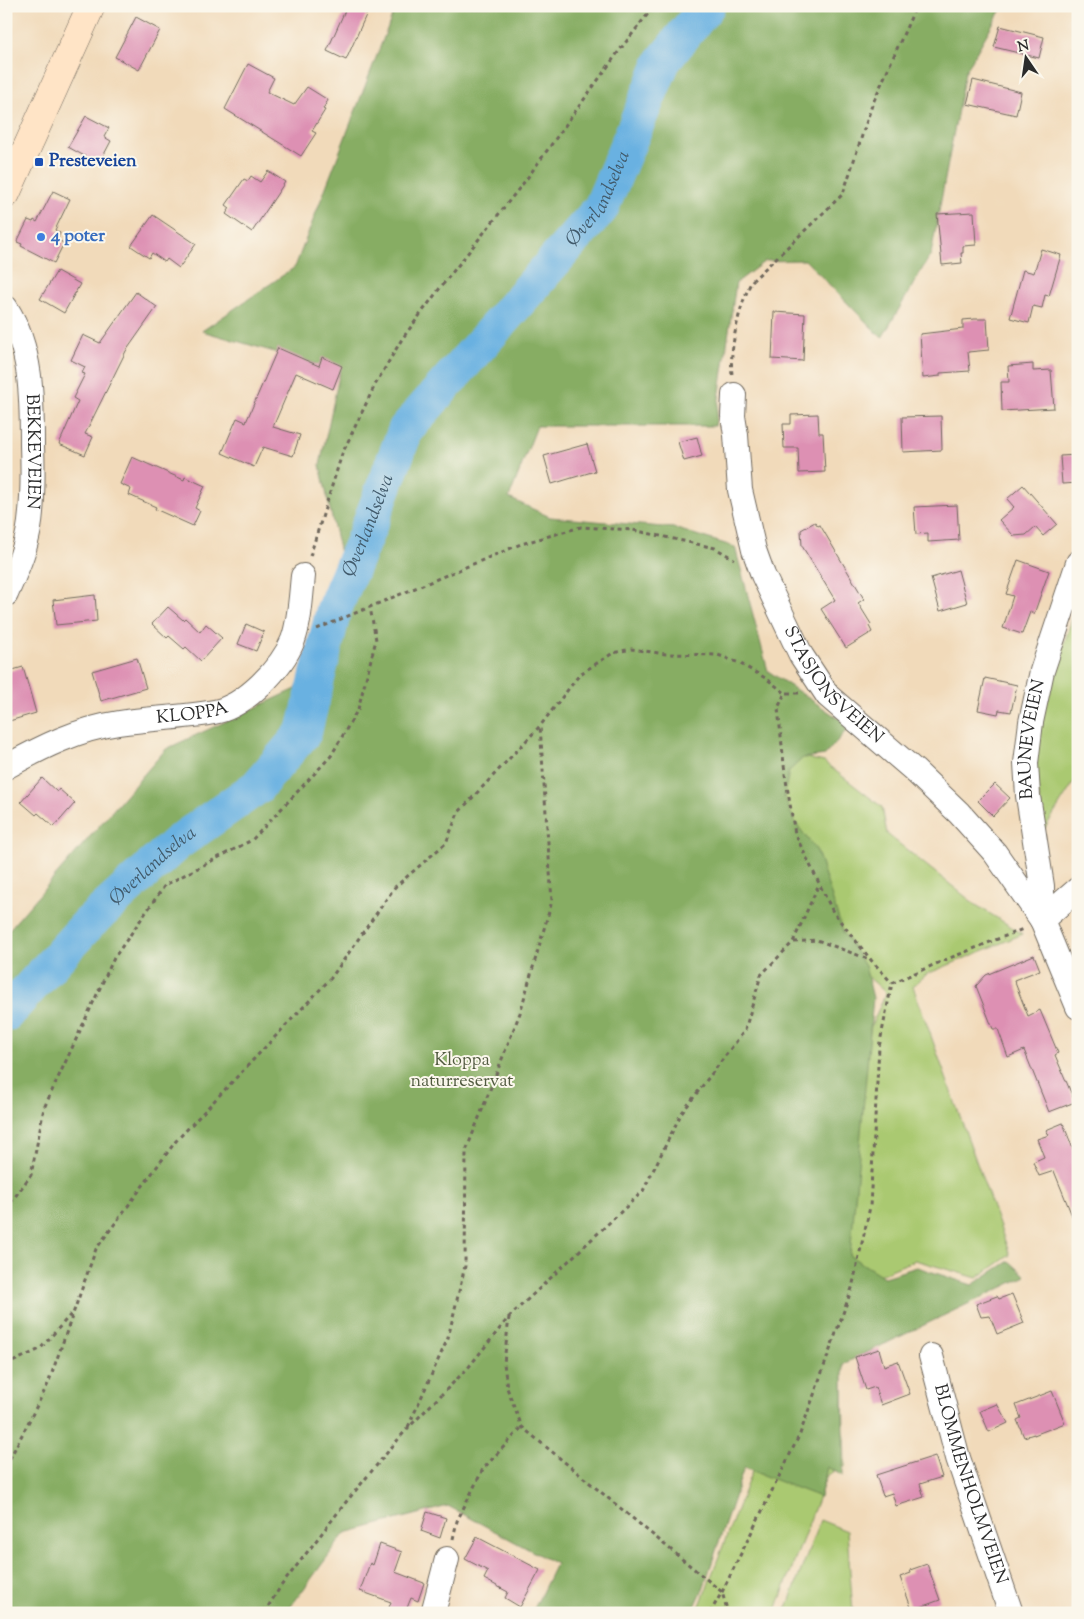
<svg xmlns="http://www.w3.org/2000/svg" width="1084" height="1619" viewBox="0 0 1084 1619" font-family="'Sorts Mill Goudy',serif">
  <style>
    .green { fill: #aac971; stroke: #6a7a4e }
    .forest { fill: #87ad63; stroke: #596c47 }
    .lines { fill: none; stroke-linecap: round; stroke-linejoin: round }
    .river { stroke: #69b1e1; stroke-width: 36 }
    .building { fill: #dd90b3 }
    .street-casing { stroke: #70685d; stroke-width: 26 }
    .secondary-casing { stroke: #70685d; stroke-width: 29 }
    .path { stroke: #70685d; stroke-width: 3; stroke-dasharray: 4 4; stroke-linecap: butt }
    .street { stroke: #fff; stroke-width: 24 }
    .secondary { stroke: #ffe4c6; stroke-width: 28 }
    .transit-dot { fill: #1a4fb4; stroke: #fbf7ec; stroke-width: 2 }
    .shop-dot { fill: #3f7fe0; stroke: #fbf7ec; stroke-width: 2 }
    .labels { text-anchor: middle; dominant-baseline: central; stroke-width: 4; stroke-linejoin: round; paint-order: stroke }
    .transit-label { font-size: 18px; font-weight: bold; fill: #164399; stroke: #fbf7ec; text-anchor: start }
    .shop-label { font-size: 18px; font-weight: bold; fill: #366cbe; stroke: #fbf7ec; text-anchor: start }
    .street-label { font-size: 18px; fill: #2b2b2b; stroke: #fbf7ec }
    .park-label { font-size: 18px; fill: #515a40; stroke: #fbf7ec }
    .water-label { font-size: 19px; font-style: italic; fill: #415a6b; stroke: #fbf7ec }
  </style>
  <rect width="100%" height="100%" fill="#fbf7ec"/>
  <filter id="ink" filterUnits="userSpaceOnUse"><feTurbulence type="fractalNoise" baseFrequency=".02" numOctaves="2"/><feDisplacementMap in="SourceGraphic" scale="10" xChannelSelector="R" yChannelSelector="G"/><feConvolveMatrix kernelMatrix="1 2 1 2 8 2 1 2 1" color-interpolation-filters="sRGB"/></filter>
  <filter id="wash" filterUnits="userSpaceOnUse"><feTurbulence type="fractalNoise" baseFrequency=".0096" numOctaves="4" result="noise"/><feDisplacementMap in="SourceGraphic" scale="20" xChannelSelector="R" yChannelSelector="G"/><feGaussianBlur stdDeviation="1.12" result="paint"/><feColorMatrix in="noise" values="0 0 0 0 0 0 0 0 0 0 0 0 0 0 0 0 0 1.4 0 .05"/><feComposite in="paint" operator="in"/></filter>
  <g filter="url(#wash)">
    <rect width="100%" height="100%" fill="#f1daba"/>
    <!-- green -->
    <g class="green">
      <polygon points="1078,601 1078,771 1076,779 1043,831 1036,768 1039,720"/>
      <polygon points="793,755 824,762 882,807 887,834 976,905 1023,934 927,974 913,986 1010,1255 977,1278 915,1260 876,1276 842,1352 845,1467 827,1475 775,1613 697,1613 750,1476 822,1327 871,1026 886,993 820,933 789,831 781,781"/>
      <polygon points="820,1520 847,1531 853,1613 785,1613"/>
    </g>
    <!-- forest -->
    <polygon class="forest" points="396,6 1003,6 965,72 931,254 882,338 805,260 765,261 736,283 715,426 537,426 509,498 550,517 674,528 735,547 768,671 850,726 825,755 803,758 789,771 784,796 794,821 817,851 843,932 865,966 873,998 850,1256 884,1277 917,1267 972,1285 1009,1261 1026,1276 843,1364 843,1476 827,1467 820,1497 744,1468 703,1589 692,1613 532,1613 556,1564 448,1506 345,1533 286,1613 6,1613 6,933 166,749 296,689 346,580 320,465 340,371 202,331 295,267"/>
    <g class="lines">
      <!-- river -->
      <path class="river" id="s1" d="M 6,1014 L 88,924 L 177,843 L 257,787 L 304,732 L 334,609 L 366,534 L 406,429 L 601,208 L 663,61 L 707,6"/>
    </g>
    <g id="blocks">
      <!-- building -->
      <g class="building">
        <polygon points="347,6 370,6 346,60 327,51"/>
        <polygon points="136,17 160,30 139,70 115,57"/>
        <polygon points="1000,26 1044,37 1039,58 994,47"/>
        <polygon points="248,64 274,78 267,92 294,105 307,87 328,100 323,109 325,110 312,131 316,133 301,156 225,109"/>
        <polygon points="973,80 1021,92 1016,115 967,104"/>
        <polygon points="86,116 109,128 104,137 111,141 99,164 68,147"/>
        <polygon points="268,171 285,182 252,232 226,214 230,208 226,205 244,179 248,181 251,176 260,182"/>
        <polygon points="53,191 70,199 55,230 60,233 57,240 64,243 54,263 21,246 22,244 17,242 28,220 33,222 34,220 37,222"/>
        <polygon points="974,212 976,245 963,246 963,253 961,253 962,263 942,265 937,214"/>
        <polygon points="153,215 196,244 179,268 167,259 165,262 152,253 149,258 131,246"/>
        <polygon points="1041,249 1061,255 1049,296 1045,295 1042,308 1033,306 1029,323 1010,318 1023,270 1034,273"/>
        <polygon points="57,271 80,284 64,313 40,299"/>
        <polygon points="136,292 157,307 126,351 85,434 93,437 85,455 59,444 78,401 73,398 85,374 82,373 85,367 71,360 83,335 100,343"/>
        <polygon points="774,312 805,314 803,361 772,359"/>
        <polygon points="974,319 987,319 989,350 968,352 970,371 940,373 940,376 923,378 920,334 963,329 963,320"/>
        <polygon points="278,348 319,366 322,357 342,366 333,389 296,373 273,427 300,435 293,456 263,447 254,467 222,453 237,418 246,422"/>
        <polygon points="1033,364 1033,371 1051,370 1054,408 1002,411 1001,382 1009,382 1008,366"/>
        <polygon points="818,414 819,433 823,433 825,472 799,473 798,448 784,448 783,424 791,424 791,415"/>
        <polygon points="941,416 942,450 903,452 902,417"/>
        <polygon points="697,437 702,456 684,461 678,442"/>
        <polygon points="587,444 595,471 552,484 544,456"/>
        <polygon points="1078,455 1078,483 1062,484 1060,456"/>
        <polygon points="132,457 184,480 185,477 205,486 195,508 200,511 193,526 155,509 156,507 129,495 131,489 120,484"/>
        <polygon points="1023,485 1057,524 1043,536 1035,527 1026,535 1014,536 999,520 1014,507 1007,499"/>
        <polygon points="957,505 959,540 928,542 928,533 916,534 914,507"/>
        <polygon points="815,522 818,526 820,525 864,599 858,603 871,624 869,626 872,632 846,648 821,609 835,600 802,546 801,530"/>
        <polygon points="1018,560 1049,571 1034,614 1030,612 1022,634 1003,628 1013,596 1006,594"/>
        <polygon points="958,570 967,603 940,611 931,578"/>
        <polygon points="95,595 97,621 56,625 53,600"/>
        <polygon points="168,607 183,620 185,618 200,632 206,624 222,638 201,661 186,647 184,649 169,636 167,638 152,624"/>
        <polygon points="246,624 264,632 256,651 238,644"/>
        <polygon points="137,658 146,688 101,701 92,671"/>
        <polygon points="23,667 36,713 6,722 6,691 10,690 6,672"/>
        <polygon points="985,678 1017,685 1011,712 999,710 998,714 978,710"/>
        <polygon points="42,778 57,792 59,789 75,803 54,827 38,813 36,815 21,802"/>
        <polygon points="995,784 1010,798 993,816 978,801"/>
        <polygon points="1034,955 1040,970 1014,980 1028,1016 1040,1010 1058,1053 1055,1055 1075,1102 1049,1112 1024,1050 1008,1057 998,1029 993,1029 976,986 986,975"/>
        <polygon points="1063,1123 1078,1162 1077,1228 1054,1171 1039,1176 1033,1162 1044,1157 1037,1139 1049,1135 1046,1130"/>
        <polygon points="1012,1294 1024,1323 997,1334 990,1316 981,1317 976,1304 997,1296 999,1299"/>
        <polygon points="879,1349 884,1366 898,1361 910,1394 881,1405 875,1387 866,1390 855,1357"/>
        <polygon points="1052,1391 1065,1423 1034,1435 1034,1434 1024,1437 1017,1420 1021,1418 1016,1405"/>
        <polygon points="997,1404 1008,1423 989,1432 980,1411"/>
        <polygon points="935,1456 942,1477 920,1484 924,1497 896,1506 892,1493 883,1496 876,1475"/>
        <polygon points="427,1512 446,1518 440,1538 421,1531"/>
        <polygon points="477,1537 540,1570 520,1607 505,1598 508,1592 484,1579 488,1571 465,1559"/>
        <polygon points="380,1544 402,1552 395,1572 424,1583 418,1601 411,1598 405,1613 387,1613 391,1602 360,1591 370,1563 373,1565"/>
        <polygon points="927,1564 940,1600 912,1610 900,1577 911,1573 910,1570"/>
      </g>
    </g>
  </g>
  <g filter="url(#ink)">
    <use href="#blocks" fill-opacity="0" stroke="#70685d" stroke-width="1"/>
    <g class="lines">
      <defs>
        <g id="street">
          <path id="s2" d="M 6,308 C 32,348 32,399 32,445 C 33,470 33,497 30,522 C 27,547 16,571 6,594"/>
          <path id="s3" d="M 734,395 L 733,416 L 736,435 L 740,490 L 754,550 L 763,575 L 801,655 L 828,696 L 914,770 L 959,813 L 995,853 L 1042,920"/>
          <path id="s4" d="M 6,767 C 42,747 78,729 119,723 C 150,718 183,718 214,712 C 244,707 282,668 293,640 C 300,621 301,595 303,576"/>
          <polyline points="1078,889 1042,920 1078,1007"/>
          <path id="s5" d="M 1042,920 L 1042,886 L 1028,796 L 1026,763 L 1031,722 L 1042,671 L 1078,563"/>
          <path id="s6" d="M 931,1356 L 958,1458 L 1011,1613"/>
          <polyline points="433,1613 447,1559"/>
        </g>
        <polyline id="secondary" points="6,194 91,6"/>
      </defs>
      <!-- street casing -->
      <use href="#street" class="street-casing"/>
      <!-- secondary casing -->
      <use href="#secondary" class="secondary-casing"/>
      <!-- path -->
      <g class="path">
        <path d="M 732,374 C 729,350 740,302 752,281 L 843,194 L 872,105 L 916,6"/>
        <polyline points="310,556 342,454 375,385 402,339 440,288 525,181 619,51 654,6"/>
        <polyline points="317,629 521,544 581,527 633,530 715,548 734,559"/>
        <polyline points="799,693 785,693 778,708 785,774 795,834 833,912 871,960 892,983"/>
        <polyline points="794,942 817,940 871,960"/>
        <polyline points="892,983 945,960 1023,929"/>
        <polyline points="6,1209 31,1175 44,1108 114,958 165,885 252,840 331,756 358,709 376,640 370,607"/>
        <polyline points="509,1317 504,1363 507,1388 522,1427 722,1592 728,1613"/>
        <polyline points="6,1365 40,1349 73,1312"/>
        <polyline points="408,1427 448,1338 465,1266 466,1151 520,1013 552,901 540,726"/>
        <polyline points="6,1466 48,1384 96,1249 176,1141 331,978 395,887 446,843 458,813 540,726 580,674 613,653 631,649 666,654 718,655 739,663 767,679 785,693"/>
        <polyline points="453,1539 457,1521 483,1469 522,1427"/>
        <polyline points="264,1613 281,1586 346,1502 406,1430 468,1368 509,1317 643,1191 681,1114 745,1030 761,975 793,942 819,884"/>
        <polyline points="710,1613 722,1592 800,1434 852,1288 870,1207 879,1047 892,983"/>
      </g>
      <!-- street -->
      <use href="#street" class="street"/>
      <!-- secondary -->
      <use href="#secondary" class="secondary"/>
    </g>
  </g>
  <!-- markers -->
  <rect class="transit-dot" x="34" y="157" width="10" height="10" rx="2.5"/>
  <circle class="shop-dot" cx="41" cy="237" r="5"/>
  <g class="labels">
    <!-- transit labels -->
    <g class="transit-label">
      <text x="49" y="162">Presteveien</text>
    </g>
    <!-- shop labels -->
    <g class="shop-label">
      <text x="51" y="237">4 poter</text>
    </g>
    <!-- street labels -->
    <g class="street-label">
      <text stroke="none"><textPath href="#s2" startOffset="148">BEKKEVEIEN</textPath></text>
      <text stroke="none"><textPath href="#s3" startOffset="316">STASJONSVEIEN</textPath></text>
      <text stroke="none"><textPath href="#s4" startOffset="196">KLOPPA</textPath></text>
      <text stroke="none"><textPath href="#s5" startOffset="182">BAUNEVEIEN</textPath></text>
      <text stroke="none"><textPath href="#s6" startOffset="134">BLOMMENHOLMVEIEN</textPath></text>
    </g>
    <!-- park labels -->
    <g class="park-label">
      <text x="462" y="1061">Kloppa<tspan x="462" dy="21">naturreservat</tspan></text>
    </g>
    <!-- water labels -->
    <g class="water-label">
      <text stroke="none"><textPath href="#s1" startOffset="1034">Øverlandselva</textPath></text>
      <text stroke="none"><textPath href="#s1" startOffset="629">Øverlandselva</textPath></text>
      <text stroke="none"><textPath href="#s1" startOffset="209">Øverlandselva</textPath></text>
    </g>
  </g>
  <!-- margin -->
  <rect width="1084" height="1619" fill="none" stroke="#fbf7ec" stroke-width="25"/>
  <!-- north arrow -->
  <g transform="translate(1026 58) rotate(347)" stroke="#fbf7ec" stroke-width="4" paint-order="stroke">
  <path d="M0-4L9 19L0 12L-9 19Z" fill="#2b2b2b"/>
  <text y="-8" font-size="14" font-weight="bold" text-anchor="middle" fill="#2b2b2b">N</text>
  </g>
</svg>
